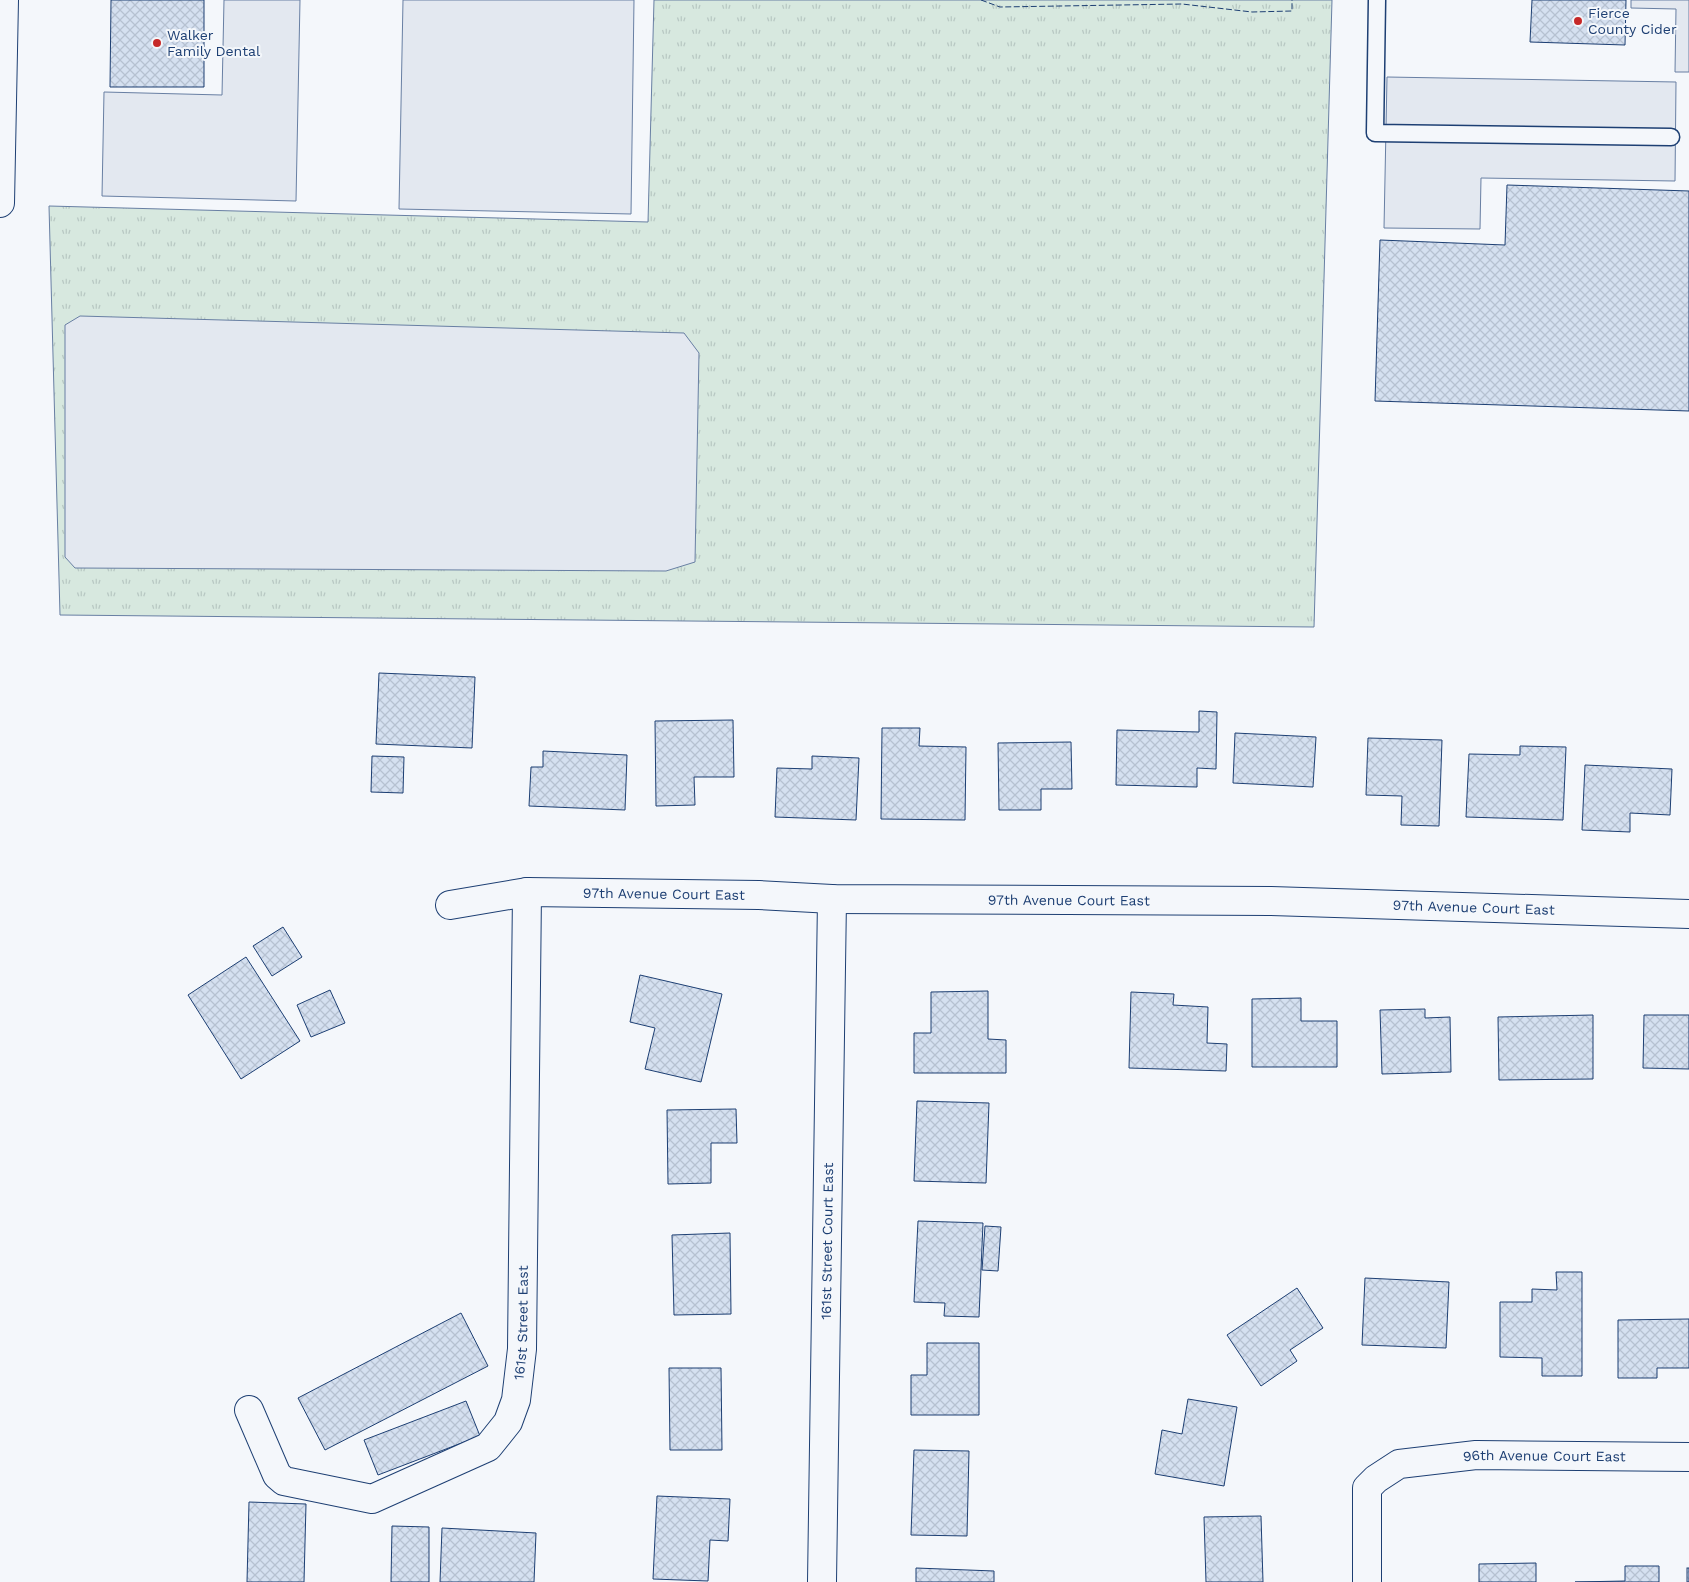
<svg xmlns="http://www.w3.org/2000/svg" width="1689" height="1582" viewBox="0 0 1689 1582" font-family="'Work Sans',sans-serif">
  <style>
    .grass { fill: url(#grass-tufts); stroke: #687fa3 }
    .parking { fill: #e3e8f0; stroke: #687fa3 }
    .building { fill: url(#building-cross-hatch); stroke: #1d3f73 }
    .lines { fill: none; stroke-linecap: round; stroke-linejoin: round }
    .service-casing { stroke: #1d3f73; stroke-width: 19 }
    .minor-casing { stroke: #1d3f73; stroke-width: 30 }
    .secondary-casing { stroke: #1d3f73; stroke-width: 30 }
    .service { stroke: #f4f7fb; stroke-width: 16 }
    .minor { stroke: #f4f7fb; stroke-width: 28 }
    .secondary { stroke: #f4f7fb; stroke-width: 28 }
    .fence { stroke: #1d3f73; stroke-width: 1; stroke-dasharray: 6 2.5; stroke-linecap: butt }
    .poi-dot { fill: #c62828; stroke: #f4f7fb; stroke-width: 2 }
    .labels { text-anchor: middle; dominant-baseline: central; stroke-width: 4; stroke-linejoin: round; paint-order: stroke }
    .poi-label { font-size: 14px; fill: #1d3f73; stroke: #f4f7fb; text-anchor: start }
    .street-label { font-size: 14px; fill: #1d3f73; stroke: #f4f7fb }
  </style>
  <defs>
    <pattern id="grass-tufts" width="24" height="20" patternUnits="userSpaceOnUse" patternTransform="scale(1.25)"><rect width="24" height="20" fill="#d7e8df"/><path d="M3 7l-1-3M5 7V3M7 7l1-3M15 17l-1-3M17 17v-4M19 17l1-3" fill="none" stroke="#b8c8c3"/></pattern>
    <pattern id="building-cross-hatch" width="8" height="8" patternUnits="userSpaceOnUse" patternTransform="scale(1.25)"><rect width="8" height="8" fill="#d5e0f0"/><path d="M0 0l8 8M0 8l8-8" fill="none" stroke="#b6c1d1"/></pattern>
  </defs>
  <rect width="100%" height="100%" fill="#f4f7fb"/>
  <!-- grass -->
  <polygon class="grass" points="654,0 1332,0 1314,627 60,615 49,206 648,222"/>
  <!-- parking -->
  <g class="parking">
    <polygon points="224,0 300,0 296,201 102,196 104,92 222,95"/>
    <polygon points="403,0 634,0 631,214 399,209"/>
    <polygon points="1631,0 1689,0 1689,72 1675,72 1676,9 1631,8"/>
    <polygon points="1387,77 1676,82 1675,181 1481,178 1480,229 1384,228"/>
    <polygon points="80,316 684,333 699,353 695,562 666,571 75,568 65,557 65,325"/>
  </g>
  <!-- building -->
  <g class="building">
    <polygon points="111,0 204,0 204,87 110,87"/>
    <polygon points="1532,0 1626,0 1625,45 1530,42"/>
    <polygon points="1507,185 1689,191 1689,411 1375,401 1380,240 1505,245"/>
    <polygon points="379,673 475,677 472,748 376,744"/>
    <polygon points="1199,711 1217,712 1216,769 1197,768 1197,787 1116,785 1117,730 1199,732"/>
    <polygon points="733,720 734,777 694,777 695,805 656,806 655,721"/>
    <polygon points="882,728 920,728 919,746 966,747 965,820 881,819"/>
    <polygon points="1235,733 1316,737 1313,787 1233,783"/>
    <polygon points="1368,738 1442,740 1439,826 1401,825 1402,796 1366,795"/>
    <polygon points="1071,742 1072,789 1041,789 1041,810 999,810 998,743"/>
    <polygon points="1520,746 1566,747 1563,820 1466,817 1469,754 1520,755"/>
    <polygon points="543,751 627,755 625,810 529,806 531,767 543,767"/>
    <polygon points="372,756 404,757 403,793 371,792"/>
    <polygon points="812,756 859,758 856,820 775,817 777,768 812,769"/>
    <polygon points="1585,765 1672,769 1670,815 1630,813 1630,832 1582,830"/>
    <polygon points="283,927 302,957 272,976 253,946"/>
    <polygon points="246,957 300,1041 241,1079 188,995"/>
    <polygon points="640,975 722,994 701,1082 645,1069 655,1028 630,1022"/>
    <polygon points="330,990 345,1023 311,1037 297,1005"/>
    <polygon points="988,991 988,1039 1006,1040 1006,1073 914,1073 914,1033 931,1033 931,992"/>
    <polygon points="1131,992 1174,994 1173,1005 1208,1007 1207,1043 1227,1044 1226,1071 1129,1068"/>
    <polygon points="1301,998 1301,1021 1337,1021 1337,1067 1252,1067 1252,999"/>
    <polygon points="1425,1009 1425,1018 1450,1017 1451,1072 1382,1074 1380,1010"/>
    <polygon points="1593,1015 1593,1079 1499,1080 1498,1017"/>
    <polygon points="1644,1015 1689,1015 1689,1069 1643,1068"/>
    <polygon points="917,1101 989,1103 986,1183 914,1181"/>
    <polygon points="736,1109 737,1143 711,1143 711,1183 668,1184 667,1110"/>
    <polygon points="918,1221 983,1223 979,1317 944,1316 945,1303 914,1302"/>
    <polygon points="985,1226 1001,1227 998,1271 982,1270"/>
    <polygon points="730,1233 731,1314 674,1315 672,1235"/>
    <polygon points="1556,1272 1582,1272 1582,1376 1542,1376 1542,1358 1500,1357 1500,1302 1532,1302 1532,1289 1557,1290"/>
    <polygon points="1365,1278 1449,1282 1446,1348 1362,1345"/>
    <polygon points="1297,1288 1323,1328 1290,1350 1297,1361 1261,1386 1227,1335"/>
    <polygon points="461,1313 488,1366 325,1450 298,1398"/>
    <polygon points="1689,1319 1689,1368 1657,1368 1657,1378 1618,1378 1618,1320"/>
    <polygon points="927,1343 979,1343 979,1415 911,1415 911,1375 927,1375"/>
    <polygon points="669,1368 721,1368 722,1450 670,1450"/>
    <polygon points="1188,1399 1237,1407 1224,1486 1155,1474 1162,1430 1182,1434"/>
    <polygon points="466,1401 480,1436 378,1475 364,1440"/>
    <polygon points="914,1450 969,1451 967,1536 911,1535"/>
    <polygon points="657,1496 730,1499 728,1541 710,1540 708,1581 653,1579"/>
    <polygon points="249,1502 306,1504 304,1582 247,1582"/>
    <polygon points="1261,1516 1263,1582 1206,1582 1204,1517"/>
    <polygon points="392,1526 429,1527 429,1582 391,1582"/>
    <polygon points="442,1528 536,1533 534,1582 440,1582"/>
    <polygon points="1536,1563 1536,1582 1479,1582 1479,1564"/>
    <polygon points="1625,1566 1659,1566 1659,1582 1575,1582 1625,1581"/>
    <polygon points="916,1568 994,1571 994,1582 916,1582"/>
    <rect x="1687" y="1568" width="2" height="14"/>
  </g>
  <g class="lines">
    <defs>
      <polyline id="service" points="1377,0 1375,133 1671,137"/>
      <g id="minor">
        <path id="s1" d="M 450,905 L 527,892 L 759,895 L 832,899 L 1271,901 L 1689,914"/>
        <path id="s2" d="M 249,1410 L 277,1475 L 284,1481 L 372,1499 L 488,1447 L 508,1422 L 516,1400 L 522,1349 L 527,892"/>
        <path id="s3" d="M 822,1582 L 832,899"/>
        <path id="s4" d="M 1367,1582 L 1367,1488 L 1376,1479 L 1399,1464 L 1476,1455 L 1689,1457"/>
      </g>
      <polyline id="secondary" points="0,203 4,0"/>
    </defs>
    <!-- service casing -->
    <use href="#service" class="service-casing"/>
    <!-- minor casing -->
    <use href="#minor" class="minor-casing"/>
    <!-- secondary casing -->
    <use href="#secondary" class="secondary-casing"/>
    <!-- service -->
    <use href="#service" class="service"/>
    <!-- minor -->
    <use href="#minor" class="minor"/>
    <!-- secondary -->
    <use href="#secondary" class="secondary"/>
    <!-- fence -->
    <polyline class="fence" points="981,0 1000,7 1182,4 1252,12 1292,11 1292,0"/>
  </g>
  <!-- markers -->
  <g class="poi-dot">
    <circle cx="1578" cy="21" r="5"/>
    <circle cx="157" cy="43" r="5"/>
  </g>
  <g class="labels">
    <!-- poi labels -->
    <g class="poi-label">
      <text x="1588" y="13">Fierce<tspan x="1588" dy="16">County Cider</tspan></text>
      <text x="167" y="35">Walker<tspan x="167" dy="16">Family Dental</tspan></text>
    </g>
    <!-- street labels -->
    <g class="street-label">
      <text stroke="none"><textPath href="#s1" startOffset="215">97th Avenue Court East</textPath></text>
      <text stroke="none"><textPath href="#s1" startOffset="620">97th Avenue Court East</textPath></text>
      <text stroke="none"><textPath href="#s1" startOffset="1025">97th Avenue Court East</textPath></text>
      <text stroke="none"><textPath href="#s3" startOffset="341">161st Street Court East</textPath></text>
      <text stroke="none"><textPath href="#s2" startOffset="430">161st Street East</textPath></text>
      <text stroke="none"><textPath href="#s4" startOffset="280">96th Avenue Court East</textPath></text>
    </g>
  </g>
</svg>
